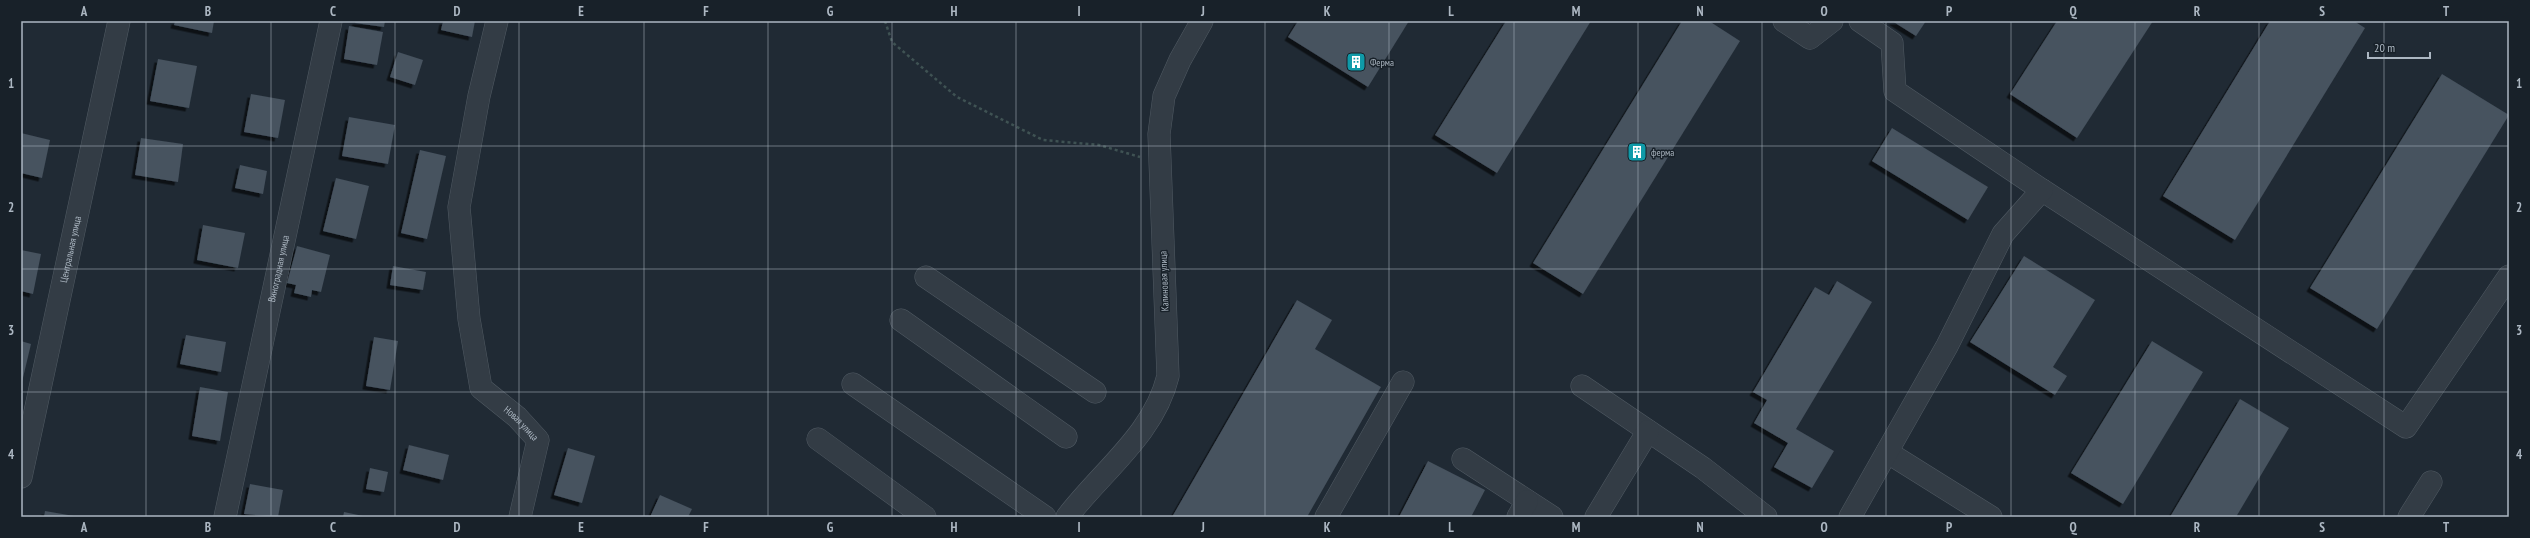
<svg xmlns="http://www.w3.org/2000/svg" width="2530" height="538" viewBox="0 0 2530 538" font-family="'PT Sans Narrow',sans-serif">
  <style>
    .building { fill: #46525e; filter: url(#shadow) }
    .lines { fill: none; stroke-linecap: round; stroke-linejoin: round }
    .minor-casing { stroke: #505a63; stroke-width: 23 }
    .path { stroke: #3f5253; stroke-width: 2.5; stroke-dasharray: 3 3; stroke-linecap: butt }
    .minor { stroke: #333c45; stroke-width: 22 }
    .grid { fill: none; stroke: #acb7c2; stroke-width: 1; stroke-opacity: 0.55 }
    .labels { text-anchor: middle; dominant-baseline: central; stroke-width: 3; stroke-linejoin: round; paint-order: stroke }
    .poi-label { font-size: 10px; fill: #acb7c2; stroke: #182129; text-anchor: start }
    .street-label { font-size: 10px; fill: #acb7c2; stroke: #182129 }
    .neatline { fill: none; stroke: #acb7c2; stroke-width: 1.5 }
    .grid-label { font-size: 13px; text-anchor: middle; font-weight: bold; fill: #acb7c2 }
  </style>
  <defs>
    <filter id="shadow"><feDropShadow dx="-3.5" dy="3.5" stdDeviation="0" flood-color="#0009"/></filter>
  </defs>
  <rect width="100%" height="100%" fill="#202a34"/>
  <!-- building -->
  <g class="building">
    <polygon points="175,21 214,21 212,33 174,25"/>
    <polygon points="356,21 385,21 384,27 355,23"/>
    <polygon points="443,21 475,21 472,37 441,30"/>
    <polygon points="1298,21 1409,21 1368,87 1288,37"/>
    <polygon points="1506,21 1591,21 1497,173 1435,135"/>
    <polygon points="1682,21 1709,21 1740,41 1583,294 1533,263"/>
    <polygon points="1892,21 1926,21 1916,36"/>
    <polygon points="2057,21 2153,21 2077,138 2010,94"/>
    <polygon points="2270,21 2354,21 2365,28 2235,240 2163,196"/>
    <polygon points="349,26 383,32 377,65 344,59"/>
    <polygon points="398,52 423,60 415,85 390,77"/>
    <polygon points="158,59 197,66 189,108 150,101"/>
    <polygon points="2442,74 2509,115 2377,329 2310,288"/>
    <polygon points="251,94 285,100 278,138 244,132"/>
    <polygon points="349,117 395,125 388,164 342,156"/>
    <polygon points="1892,128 1988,187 1968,220 1872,161"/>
    <polygon points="21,133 50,140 42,178 21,173"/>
    <polygon points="141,138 183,144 178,182 135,175"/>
    <polygon points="420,150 446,156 427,239 401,233"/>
    <polygon points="240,165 267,171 263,194 235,188"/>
    <polygon points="336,178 369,186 356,239 323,231"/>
    <polygon points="203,225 245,233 238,268 197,260"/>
    <polygon points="297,246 330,255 321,292 312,290 311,297 294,293 296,285 287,283"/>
    <polygon points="21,250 41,254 33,294 21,291"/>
    <polygon points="2024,256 2095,300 2053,367 2067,376 2055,395 1970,342"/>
    <polygon points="393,266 426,272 423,290 390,285"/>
    <polygon points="1837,281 1872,302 1796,429 1834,451 1812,488 1774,467 1788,443 1754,423 1767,400 1753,392 1815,287 1829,295"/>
    <polygon points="1297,300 1332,320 1315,349 1381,387 1307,517 1172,517"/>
    <polygon points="186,335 226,342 221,372 180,364"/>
    <polygon points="374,337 398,341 390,390 366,386"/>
    <polygon points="21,341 31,344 22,382 21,382"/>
    <polygon points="2152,341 2203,372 2123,504 2071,473"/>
    <polygon points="200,387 228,392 220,441 192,436"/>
    <polygon points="2240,399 2289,428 2236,517 2170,517"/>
    <polygon points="409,445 449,455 443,480 403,470"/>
    <polygon points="568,448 595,456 582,503 554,495"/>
    <polygon points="1428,461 1485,490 1471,517 1399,517"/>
    <polygon points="370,468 388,472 384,492 366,489"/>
    <polygon points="250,484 283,490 278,517 244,514"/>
    <polygon points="660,495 692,509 688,517 650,517"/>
    <polygon points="45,511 74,516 74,517 44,517"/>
    <polygon points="344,512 363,516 362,517 343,517"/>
  </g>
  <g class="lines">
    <defs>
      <g id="minor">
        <path id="s1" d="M 497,21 L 479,96 L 459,207 L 469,319 L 481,388 L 517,417 L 538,440 L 520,517"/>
        <polyline points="1784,21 1810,38 1832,21"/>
        <polyline points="2042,190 2406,427 2509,276"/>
        <polyline points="926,277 1095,392"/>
        <polyline points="901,320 1066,437"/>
        <polyline points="853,384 1045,517"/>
        <polyline points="1582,386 1703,468 1766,517"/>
        <polyline points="818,439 925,517"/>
        <polyline points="1887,452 1991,517"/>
        <polyline points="1463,459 1552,517"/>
        <path id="s2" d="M 21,477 L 119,21"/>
        <path id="s3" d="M 225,517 L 331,21"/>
        <path d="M 1067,517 C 1102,471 1154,434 1168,376 L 1159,134 L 1164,96 L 1180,60 L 1202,21"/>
        <polyline points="1326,517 1403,382"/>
        <polyline points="1518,517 1527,501"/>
        <polyline points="1596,517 1648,431"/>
        <polyline points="1850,517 1947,346 2003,234 2042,190 1895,91 1892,43 1860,21"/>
        <polyline points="2409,517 2431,482"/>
      </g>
    </defs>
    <!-- minor casing -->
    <use href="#minor" class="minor-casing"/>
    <!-- path -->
    <polyline class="path" points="885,21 892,42 957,97 1043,140 1099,145 1140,157"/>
    <!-- minor -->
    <use href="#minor" class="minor"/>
  </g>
  <!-- grid -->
  <path class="grid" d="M 146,21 L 146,517M 271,21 L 271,517M 395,21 L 395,517M 519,21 L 519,517M 644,21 L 644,517M 768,21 L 768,517M 892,21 L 892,517M 1016,21 L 1016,517M 1141,21 L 1141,517M 1265,21 L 1265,517M 1389,21 L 1389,517M 1514,21 L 1514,517M 1638,21 L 1638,517M 1762,21 L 1762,517M 1886,21 L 1886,517M 2011,21 L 2011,517M 2135,21 L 2135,517M 2259,21 L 2259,517M 2384,21 L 2384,517M 21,146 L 2509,146M 21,269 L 2509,269M 21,392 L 2509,392"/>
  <!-- icons -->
  <defs>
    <symbol id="building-square" viewBox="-11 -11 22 22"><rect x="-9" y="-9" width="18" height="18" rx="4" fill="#0f9aa8" stroke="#182129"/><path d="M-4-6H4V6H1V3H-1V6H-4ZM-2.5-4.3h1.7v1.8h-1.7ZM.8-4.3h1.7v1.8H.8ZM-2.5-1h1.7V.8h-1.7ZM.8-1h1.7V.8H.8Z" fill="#fff"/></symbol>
  </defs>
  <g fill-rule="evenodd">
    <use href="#building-square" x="1345" y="51" width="22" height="22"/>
    <use href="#building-square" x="1626" y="141" width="22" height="22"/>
  </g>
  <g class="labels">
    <!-- poi labels -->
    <g class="poi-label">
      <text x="1370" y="62">Ферма</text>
      <text x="1651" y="152">ферма</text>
    </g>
    <!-- street labels -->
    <g class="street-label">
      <text stroke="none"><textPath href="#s2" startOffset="233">Центральная улица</textPath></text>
      <text stroke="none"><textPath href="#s3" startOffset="254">Виноградная улица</textPath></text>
      <text transform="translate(1164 281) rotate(-92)">Калиновая улица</text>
      <text stroke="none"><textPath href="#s1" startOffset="426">Новая улица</textPath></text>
    </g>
  </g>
  <!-- border -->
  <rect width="2530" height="538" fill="none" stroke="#182129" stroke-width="44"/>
  <!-- scale -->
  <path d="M2368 52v6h62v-6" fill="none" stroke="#acb7c2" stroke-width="2"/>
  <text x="2374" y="52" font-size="12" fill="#acb7c2" stroke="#182129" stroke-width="3" paint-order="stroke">20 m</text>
  <rect x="22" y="22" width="2486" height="494" class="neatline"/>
  <g class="grid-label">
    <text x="84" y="16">A</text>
    <text x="208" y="16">B</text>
    <text x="333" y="16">C</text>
    <text x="457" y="16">D</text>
    <text x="581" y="16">E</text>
    <text x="706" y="16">F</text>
    <text x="830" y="16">G</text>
    <text x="954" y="16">H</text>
    <text x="1079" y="16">I</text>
    <text x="1203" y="16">J</text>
    <text x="1327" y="16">K</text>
    <text x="1451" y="16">L</text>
    <text x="1576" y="16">M</text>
    <text x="1700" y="16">N</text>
    <text x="1824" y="16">O</text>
    <text x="1949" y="16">P</text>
    <text x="2073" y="16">Q</text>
    <text x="2197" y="16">R</text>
    <text x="2322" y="16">S</text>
    <text x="2446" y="16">T</text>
    <text x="11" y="88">1</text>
    <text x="2519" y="88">1</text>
    <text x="11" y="212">2</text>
    <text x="2519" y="212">2</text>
    <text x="11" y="335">3</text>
    <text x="2519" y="335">3</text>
    <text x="11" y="459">4</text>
    <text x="2519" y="459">4</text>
    <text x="84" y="532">A</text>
    <text x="208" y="532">B</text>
    <text x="333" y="532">C</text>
    <text x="457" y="532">D</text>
    <text x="581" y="532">E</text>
    <text x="706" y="532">F</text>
    <text x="830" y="532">G</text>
    <text x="954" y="532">H</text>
    <text x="1079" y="532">I</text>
    <text x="1203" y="532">J</text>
    <text x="1327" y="532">K</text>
    <text x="1451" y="532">L</text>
    <text x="1576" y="532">M</text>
    <text x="1700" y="532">N</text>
    <text x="1824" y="532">O</text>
    <text x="1949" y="532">P</text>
    <text x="2073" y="532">Q</text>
    <text x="2197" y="532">R</text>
    <text x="2322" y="532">S</text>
    <text x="2446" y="532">T</text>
  </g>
</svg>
